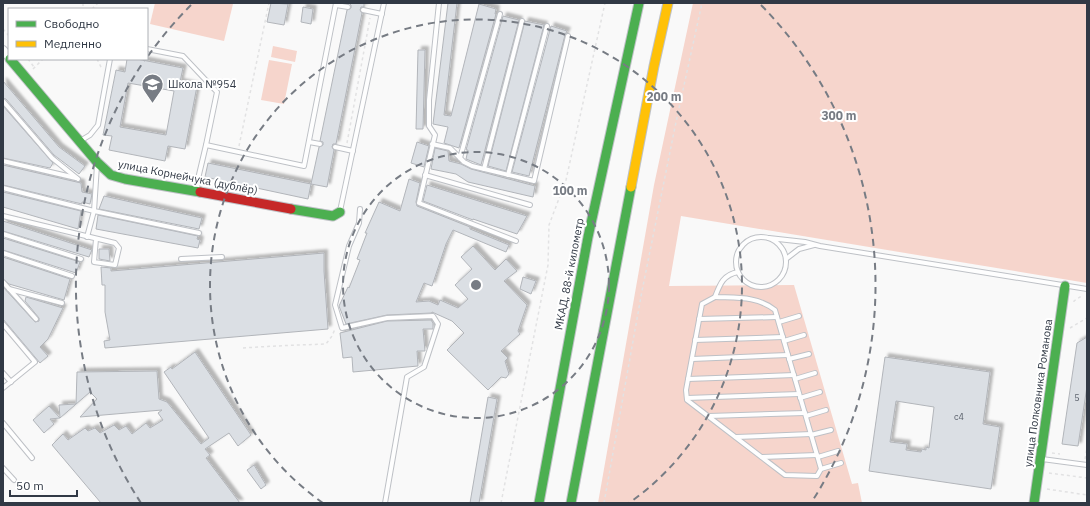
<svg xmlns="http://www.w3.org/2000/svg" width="1090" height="506" viewBox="0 0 1090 506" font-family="'IBM Plex Sans',sans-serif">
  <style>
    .green { fill: #f6d5cc }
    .building { fill: #dbdfe4; stroke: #b2b5ba; fill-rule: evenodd; filter: url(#shadow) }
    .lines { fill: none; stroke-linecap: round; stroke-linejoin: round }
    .lane-casing { stroke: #bec1c6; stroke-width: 6 }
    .street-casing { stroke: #bec1c6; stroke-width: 10 }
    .fast-casing { stroke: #bec1c6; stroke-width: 11 }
    .slow-casing { stroke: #bec1c6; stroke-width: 11 }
    .jam-casing { stroke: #bec1c6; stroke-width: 11 }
    .path { stroke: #e2e2e3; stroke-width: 1.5; stroke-dasharray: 3 3; stroke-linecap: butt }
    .lane { stroke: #fefefe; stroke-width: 4 }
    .street { stroke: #fefefe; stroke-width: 8 }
    .fast { stroke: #4caf50; stroke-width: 9 }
    .slow { stroke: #ffc107; stroke-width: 9 }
    .jam { stroke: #c62828; stroke-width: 9 }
    .ring { fill: none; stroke: #777c84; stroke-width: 2; stroke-dasharray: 7 5 }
    .labels { text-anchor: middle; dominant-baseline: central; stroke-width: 4; stroke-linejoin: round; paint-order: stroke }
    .number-label { font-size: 9px; fill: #5c626d }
    .poi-label { font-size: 11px; fill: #313945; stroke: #fff; text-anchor: start }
    .street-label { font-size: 11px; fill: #313945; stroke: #fff }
    .centre { fill: #777c84; stroke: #fff; stroke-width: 2 }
    .ring-label { font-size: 12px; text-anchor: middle; font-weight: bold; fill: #777c84; stroke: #fff; stroke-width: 4; stroke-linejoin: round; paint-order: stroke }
  </style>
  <defs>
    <filter id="shadow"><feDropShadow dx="3.5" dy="-3.5" stdDeviation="1" flood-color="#0004"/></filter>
  </defs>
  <rect width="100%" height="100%" fill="#f9f9f9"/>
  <!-- green -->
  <g class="green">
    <polygon points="155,3 233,4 224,41 150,24"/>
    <polygon points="693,3 1087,3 1087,283 681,216 669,286 794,285 852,484 858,483 862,503 598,503 654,185"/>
    <polygon points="273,46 297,51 295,62 271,57"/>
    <polygon points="269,60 292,64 284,104 261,100"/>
  </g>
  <!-- building -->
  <g class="building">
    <polygon points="271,3 288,4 284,25 267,22"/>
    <polygon points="349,3 364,3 364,7 361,7 360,10 362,13 336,144 333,144 332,147 334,150 327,187 311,184 319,147 323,145 323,142 320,141 347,10 351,8 351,5"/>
    <polygon points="448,3 457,3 444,115 451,116 479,4 496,9 495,14 496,14 459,148 444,143 448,127 433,124"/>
    <polygon points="303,7 313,9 311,24 301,22"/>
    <polygon points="503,16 519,20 481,165 466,159 468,150 466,150"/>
    <polygon points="525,21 544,25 506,171 488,166"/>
    <polygon points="551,26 567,31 565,35 529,176 512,172"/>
    <polygon points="418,50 425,50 423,129 416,129"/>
    <path d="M 127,59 L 137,59 L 183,68 L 180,82 L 197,86 L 185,149 L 168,146 L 165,161 L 109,150 L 112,136 L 103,135 L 116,70 L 125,72 ZM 128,83 L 174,91 L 166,135 L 120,127 Z"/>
    <polygon points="3,81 59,147 85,166 79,174 54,155 6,99 3,98"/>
    <polygon points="3,106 53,163 50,168 3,158"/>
    <polygon points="417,142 429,146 424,167 411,163"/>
    <polygon points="435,148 448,151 449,161 461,164 471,169 535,186 533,197 468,182 456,174 431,169"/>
    <polygon points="208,163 311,184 308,199 205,177"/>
    <polygon points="3,165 81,183 82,192 92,194 90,204 82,202 82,204 3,185"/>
    <polygon points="409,179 420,183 416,202 417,206 470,227 470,229 509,245 506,252 453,230 446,244 432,286 424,283 416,302 429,301 438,305 440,300 458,308 468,299 455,285 472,269 461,257 473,246 495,270 506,259 517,271 504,281 527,305 518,331 520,334 501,351 508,358 505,361 509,374 506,378 501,377 488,390 447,350 464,333 452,321 432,312 432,313 387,315 346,324 339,306 348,287 349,288 360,260 357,259 367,233 365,233 379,202 400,211"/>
    <polygon points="427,185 527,216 517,234 473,219 473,220 423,201"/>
    <polygon points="3,192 81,211 78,229 3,207"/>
    <polygon points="104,196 202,218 199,229 99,209"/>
    <polygon points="98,215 198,236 197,239 200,240 198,248 96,229"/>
    <polygon points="3,221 92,250 91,252 89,257 3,231"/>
    <polygon points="3,238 80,262 76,273 3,250"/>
    <polygon points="99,249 109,249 110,261 99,259"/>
    <polygon points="324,253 324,271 328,329 105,348 104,341 110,340 105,312 105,285 102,285 101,267 111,268 111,271"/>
    <polygon points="3,257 70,279 64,300 9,284 3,279"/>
    <polygon points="523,277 536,281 531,294 520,289"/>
    <polygon points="3,287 35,322 39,321 39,318 25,301 26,297 63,308 48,339 40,347 48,356 40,363 3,319"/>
    <polygon points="431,320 433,323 433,329 423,329 425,351 417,351 418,366 353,372 352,357 343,358 340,333 387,321"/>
    <polygon points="1087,337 1087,386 1078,446 1062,444 1077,343"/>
    <polygon points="195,352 251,435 238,446 229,433 205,449 210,455 206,458 240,503 101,503 52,445 63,434 68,440 85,428 88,431 95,428 100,433 114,425 119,430 126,426 132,434 146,423 150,428 163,420 158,413 162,410 80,417 97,399 90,392 60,418 59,405 76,404 77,372 157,371 159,399 167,402 201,444 209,438 164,372 171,367 172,369"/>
    <path d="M 885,357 L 990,372 L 983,424 L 1000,427 L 991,489 L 869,471 ZM 896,401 L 934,407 L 929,448 L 926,447 L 926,450 L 922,449 L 921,452 L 906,450 L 907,444 L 890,442 Z"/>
    <polygon points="488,397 497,399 479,503 470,503"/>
    <polygon points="49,406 60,418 50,419 54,424 44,433 33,420"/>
    <polygon points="254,465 266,485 261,489 247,470"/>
  </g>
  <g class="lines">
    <defs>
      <g id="lane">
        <polyline points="439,3 429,100 429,126 435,135 419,203 516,241"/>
        <polyline points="336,5 348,7"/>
        <polyline points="363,10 382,14"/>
        <polyline points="147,49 183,56 217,92 206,145"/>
        <polyline points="3,101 52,158 78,179"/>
        <polyline points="80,141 90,135 98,125 110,59"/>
        <polyline points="309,142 320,144"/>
        <polyline points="432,144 450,148 464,162 472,166 534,181 568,36"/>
        <polyline points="335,147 353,151"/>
        <polyline points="460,158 500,14"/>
        <polyline points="3,161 76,178"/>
        <polyline points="484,169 522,21"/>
        <polyline points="425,175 530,205"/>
        <polyline points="508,175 547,26"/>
        <polyline points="3,188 94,211 199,233"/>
        <polyline points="198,191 197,183 206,145 304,166 336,3"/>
        <polyline points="360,209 359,223 349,246 335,305 342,328 387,318 433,316 438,324 424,367 407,377 385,503"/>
        <polyline points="340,211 384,3"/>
        <polyline points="3,216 115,243 119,248 115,265 94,262 96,239"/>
        <polyline points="3,234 81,259"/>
        <circle cx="761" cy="262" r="25"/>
        <polyline points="87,237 94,211 97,165"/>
        <polyline points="769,238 805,242 820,246 1087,289"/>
        <polyline points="3,253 72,276"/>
        <polyline points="181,259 222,257"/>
        <polyline points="786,259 799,249 814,245"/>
        <path d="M 738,272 C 723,275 720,284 715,297 L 702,304 L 686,390 L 687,400 L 785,475 L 817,476 L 821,469 L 841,463"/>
        <polyline points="3,282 36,319"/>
        <polyline points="9,289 62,303"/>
        <path d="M 715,297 C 737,298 757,296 775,310 L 821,469"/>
        <polyline points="699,319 777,317"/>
        <polyline points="779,322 799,316"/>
        <polyline points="3,324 35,362 3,388"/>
        <polyline points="695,340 783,337"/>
        <polyline points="784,341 804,335"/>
        <polyline points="692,359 788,355"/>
        <polyline points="789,359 809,354"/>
        <polyline points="3,373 11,382"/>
        <polyline points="688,379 794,375"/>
        <polyline points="795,379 815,373"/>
        <polyline points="687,398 799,394"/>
        <polyline points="800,398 820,392"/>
        <polyline points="709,416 805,413"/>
        <polyline points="806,416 826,410"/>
        <polyline points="3,423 32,458"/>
        <polyline points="811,435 831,430"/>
        <polyline points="736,437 811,434"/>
        <polyline points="762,457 817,455"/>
        <polyline points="818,457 838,451"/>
        <polyline points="1042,459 1087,465"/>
        <polyline points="3,468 14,480"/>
      </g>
      <polyline id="street" points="3,50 9,57"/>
      <g id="fast">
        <polyline points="10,59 97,162 111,175 125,179 200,192"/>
        <polyline points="291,209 333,216 340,212"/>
        <polyline points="539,503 588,237 639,3"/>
        <polyline points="571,503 631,187"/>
        <polyline points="1034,503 1065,286"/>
      </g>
      <polyline id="slow" points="631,187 654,66 668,3"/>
      <polyline id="jam" points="200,192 291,209"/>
    </defs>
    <!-- lane casing -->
    <use href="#lane" class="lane-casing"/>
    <!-- street casing -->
    <use href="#street" class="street-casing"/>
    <!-- fast casing -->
    <use href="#fast" class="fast-casing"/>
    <!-- slow casing -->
    <use href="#slow" class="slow-casing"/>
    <!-- jam casing -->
    <use href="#jam" class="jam-casing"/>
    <!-- path -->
    <g class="path">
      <polyline points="83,3 83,9"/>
      <polyline points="92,9 98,3"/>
      <polyline points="3,29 9,36"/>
      <polyline points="28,59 34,67"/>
      <polyline points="97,59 102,69"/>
      <polyline points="33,69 43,59"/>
      <polyline points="347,143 370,18"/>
      <polyline points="239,146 269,3"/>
      <polyline points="1074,302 1074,301 1083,295"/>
      <polyline points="1070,328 1087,318"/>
      <path d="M 243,348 C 271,346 298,345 326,344 L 332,336 L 335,329"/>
      <polyline points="1052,453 1060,454"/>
      <polyline points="1085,459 1087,448"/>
      <polyline points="1049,473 1087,478"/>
      <polyline points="1047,489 1087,495"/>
      <polyline points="501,503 548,265 549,225 566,180 605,3"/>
      <polyline points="604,503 642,291 676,122 702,3"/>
    </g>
    <!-- lane -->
    <use href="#lane" class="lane"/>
    <!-- street -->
    <use href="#street" class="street"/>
    <!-- fast -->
    <use href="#fast" class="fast"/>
    <!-- slow -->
    <use href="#slow" class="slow"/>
    <!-- jam -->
    <use href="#jam" class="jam"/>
  </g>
  <!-- distance rings -->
  <g class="ring">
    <circle cx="476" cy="285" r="133"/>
    <path d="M323 503A266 266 0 1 1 629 503"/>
    <path d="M141 503A400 400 0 0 1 144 61M148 56A400 400 0 0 1 191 5M761 5A400 400 0 0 1 811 503"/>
  </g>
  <!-- icons -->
  <defs>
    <symbol id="school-pin" viewBox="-11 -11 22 30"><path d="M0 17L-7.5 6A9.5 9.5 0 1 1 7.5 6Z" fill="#777c84" stroke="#fff"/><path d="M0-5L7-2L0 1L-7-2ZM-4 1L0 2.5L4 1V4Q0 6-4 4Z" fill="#fff"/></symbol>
  </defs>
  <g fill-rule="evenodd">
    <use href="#school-pin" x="140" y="72" width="25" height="34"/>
  </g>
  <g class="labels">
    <!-- number labels -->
    <g class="number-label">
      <text x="1077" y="397">5</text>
      <text x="959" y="416">c4</text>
    </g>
    <!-- poi labels -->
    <g class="poi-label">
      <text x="168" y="84">Школа №954</text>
    </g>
    <!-- street labels -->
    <g class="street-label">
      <text transform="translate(188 177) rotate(11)">улица Корнейчука (дублёр)</text>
      <text transform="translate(569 274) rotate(-79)">МКАД, 88-й километр</text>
      <text transform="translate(1038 393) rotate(-82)">улица Полковника Романова</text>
    </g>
  </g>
  <circle cx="476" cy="285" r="6" class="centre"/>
  <g class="ring-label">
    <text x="664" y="101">200 m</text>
    <text x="839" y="120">300 m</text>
    <text x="570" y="195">100 m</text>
  </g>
  <!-- border -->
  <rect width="1090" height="506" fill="none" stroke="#313945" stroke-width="8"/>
  <!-- legend -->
  <rect x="8" y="8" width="140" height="52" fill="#ffffff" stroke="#adb0b5"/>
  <rect x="16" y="21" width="20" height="6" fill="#4caf50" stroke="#adb0b5"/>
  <text x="44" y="28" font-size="12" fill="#313945">Свободно</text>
  <rect x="16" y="41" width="20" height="6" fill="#ffc107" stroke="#adb0b5"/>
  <text x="44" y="48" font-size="12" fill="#313945">Медленно</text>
  <!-- scale -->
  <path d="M10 490v6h67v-6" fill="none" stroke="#313945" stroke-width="2"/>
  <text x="16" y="490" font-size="12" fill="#313945" stroke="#ffffff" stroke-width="3" paint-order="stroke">50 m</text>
</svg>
